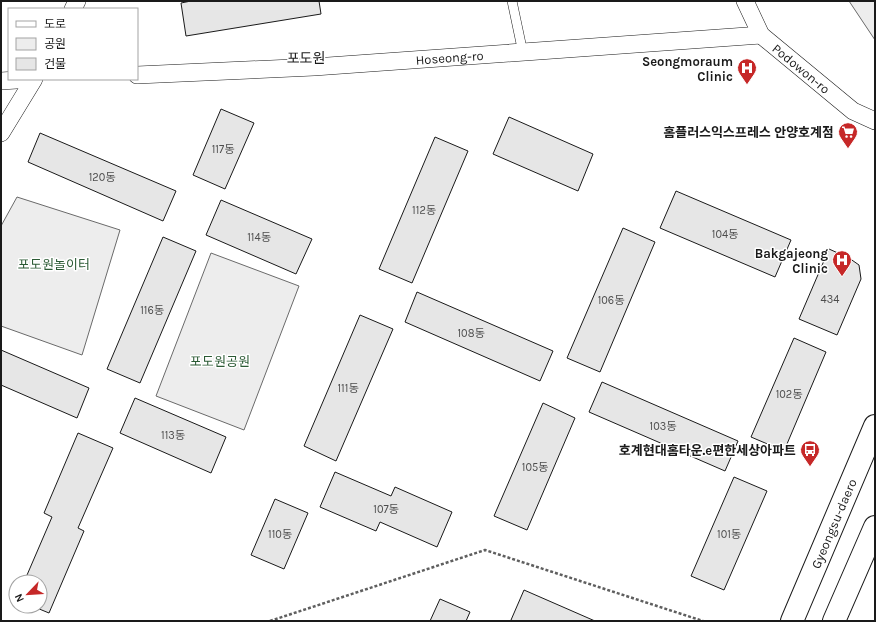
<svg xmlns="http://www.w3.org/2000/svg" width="876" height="622" viewBox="0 0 876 622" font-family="Karla,'Noto Sans KR',sans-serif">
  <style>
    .green { fill: #ededed; stroke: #6a6a6a }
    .building { fill: #e6e6e6; stroke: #1a1a1a }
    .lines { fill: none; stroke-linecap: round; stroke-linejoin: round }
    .service-casing { stroke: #1a1a1a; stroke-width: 10 }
    .minor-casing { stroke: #1a1a1a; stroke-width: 18 }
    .primary-casing { stroke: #1a1a1a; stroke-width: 24 }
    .path { stroke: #5f5f5f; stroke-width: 2.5; stroke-dasharray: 3 2; stroke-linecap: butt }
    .service { stroke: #fff; stroke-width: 9 }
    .minor { stroke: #fff; stroke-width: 17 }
    .primary { stroke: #fff; stroke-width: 22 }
    .labels { text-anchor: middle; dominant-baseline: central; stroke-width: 3; stroke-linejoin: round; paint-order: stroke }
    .number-label { font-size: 11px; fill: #4d4d4d }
    .street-label { font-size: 13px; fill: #1a1a1a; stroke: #fff }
    .poi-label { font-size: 13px; font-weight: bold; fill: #1a1a1a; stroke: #fff; text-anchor: end }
    .park-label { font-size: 13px; fill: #2b5a34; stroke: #fff }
    .neighbourhood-label { font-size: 14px; fill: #1a1a1a; stroke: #fff }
  </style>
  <rect width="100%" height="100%" fill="#fff"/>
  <!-- green -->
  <g class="green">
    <polygon points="849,1 875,1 875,40"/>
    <polygon points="17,197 120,230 82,355 1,326 1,226"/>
    <polygon points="211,253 299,286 244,430 156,396"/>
  </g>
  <!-- building -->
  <g class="building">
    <polygon points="191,1 319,1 321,14 186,36 181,3"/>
    <polygon points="221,109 254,123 225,189 193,175"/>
    <polygon points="509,117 593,154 578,191 493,154"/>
    <polygon points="40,133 176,191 163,221 28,162"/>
    <polygon points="435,137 468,151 412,283 379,269"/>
    <polygon points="676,191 791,240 775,277 660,228"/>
    <polygon points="221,200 312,239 296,274 206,235"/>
    <polygon points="623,228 655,242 600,372 567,358"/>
    <polygon points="163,237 196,251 140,383 107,369"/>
    <polygon points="829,249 849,258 859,265 861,279 837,335 799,319"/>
    <polygon points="417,292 553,351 540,381 405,322"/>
    <polygon points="360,315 393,329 336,461 304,446"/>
    <polygon points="794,338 826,352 784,451 751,437"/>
    <polygon points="1,350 89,388 77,418 1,385"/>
    <polygon points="602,382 738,441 725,471 589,412"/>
    <polygon points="135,398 226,437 211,473 120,433"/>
    <polygon points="543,403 575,418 527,530 494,516"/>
    <polygon points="78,433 113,448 78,528 84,531 49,613 32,606 40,606 40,582 24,582 52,517 44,513"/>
    <polygon points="335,472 391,496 395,487 452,512 437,547 380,522 376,531 320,507"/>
    <polygon points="734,477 767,491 724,590 691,576"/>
    <polygon points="275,499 308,513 284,569 251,555"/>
    <polygon points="524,590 595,621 513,621 511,620"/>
    <polygon points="440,599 470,612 466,621 430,621"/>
  </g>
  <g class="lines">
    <defs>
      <polyline id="service" points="512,1 523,53"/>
      <g id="minor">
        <path id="s1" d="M 745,1 L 761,35 L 853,111 L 875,121"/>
        <polyline points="73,9 77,1"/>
        <path id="s2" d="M 137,75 L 314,67 L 761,35"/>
        <polyline points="1,81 32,79"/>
        <polyline points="1,133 34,79"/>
      </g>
      <g id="primary">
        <path id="s3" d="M 792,621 L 875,426"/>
        <polyline points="834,621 875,527"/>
      </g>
    </defs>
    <!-- service casing -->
    <use href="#service" class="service-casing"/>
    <!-- minor casing -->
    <use href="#minor" class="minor-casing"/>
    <!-- primary casing -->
    <use href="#primary" class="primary-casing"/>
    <!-- path -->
    <polyline class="path" points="270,621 485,550 703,621"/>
    <!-- service -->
    <use href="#service" class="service"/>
    <!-- minor -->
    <use href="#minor" class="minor"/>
    <!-- primary -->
    <use href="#primary" class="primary"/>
  </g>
  <!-- icons -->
  <defs>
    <symbol id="hospital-pin" viewBox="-11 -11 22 30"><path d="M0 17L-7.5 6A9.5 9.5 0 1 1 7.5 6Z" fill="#c62828" stroke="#fff"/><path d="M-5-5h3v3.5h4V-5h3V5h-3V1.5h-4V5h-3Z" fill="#fff"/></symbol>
    <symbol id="supermarket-pin" viewBox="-11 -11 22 30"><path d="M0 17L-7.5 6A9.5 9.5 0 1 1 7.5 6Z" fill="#c62828" stroke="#fff"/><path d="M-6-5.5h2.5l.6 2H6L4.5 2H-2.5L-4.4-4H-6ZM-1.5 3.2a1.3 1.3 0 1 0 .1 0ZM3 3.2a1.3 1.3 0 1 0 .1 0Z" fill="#fff"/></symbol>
    <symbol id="bus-pin" viewBox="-11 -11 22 30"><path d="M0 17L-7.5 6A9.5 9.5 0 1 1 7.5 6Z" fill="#c62828" stroke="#fff"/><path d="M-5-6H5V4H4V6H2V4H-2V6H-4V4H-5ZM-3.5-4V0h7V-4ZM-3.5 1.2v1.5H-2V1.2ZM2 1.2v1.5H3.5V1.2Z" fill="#fff"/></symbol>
  </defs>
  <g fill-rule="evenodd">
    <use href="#hospital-pin" x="736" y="57" width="22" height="30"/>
    <use href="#supermarket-pin" x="837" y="121" width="22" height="30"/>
    <use href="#hospital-pin" x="831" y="249" width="22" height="30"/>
    <use href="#bus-pin" x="799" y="439" width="22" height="30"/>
  </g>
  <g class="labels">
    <!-- number labels -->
    <g class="number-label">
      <text x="223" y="149">117동</text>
      <text x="102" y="177">120동</text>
      <text x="424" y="210">112동</text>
      <text x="725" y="234">104동</text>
      <text x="259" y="237">114동</text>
      <text x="830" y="299">434</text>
      <text x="611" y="300">106동</text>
      <text x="152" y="310">116동</text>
      <text x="471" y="333">108동</text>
      <text x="348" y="388">111동</text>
      <text x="789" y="394">102동</text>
      <text x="663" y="426">103동</text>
      <text x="173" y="435">113동</text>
      <text x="535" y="467">105동</text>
      <text x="386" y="509">107동</text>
      <text x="280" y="534">110동</text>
      <text x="729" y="534">101동</text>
    </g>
    <!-- street labels -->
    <g class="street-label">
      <text stroke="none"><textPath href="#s2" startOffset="313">Hoseong-ro</textPath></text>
      <text stroke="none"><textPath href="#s1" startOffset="90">Podowon-ro</textPath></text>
      <text stroke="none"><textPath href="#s3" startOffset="106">Gyeongsu-daero</textPath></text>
    </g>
    <!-- poi labels -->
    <g class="poi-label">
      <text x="733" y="61">Seongmoraum<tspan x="733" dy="15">Clinic</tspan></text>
      <text x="834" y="132">홈플러스익스프레스 안양호계점</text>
      <text x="828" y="253">Bakgajeong<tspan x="828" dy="15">Clinic</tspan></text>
      <text x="796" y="450">호계현대홈타운.e편한세상아파트</text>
    </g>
    <!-- park labels -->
    <g class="park-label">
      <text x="54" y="264">포도원놀이터</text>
      <text x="220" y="361">포도원공원</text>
    </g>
    <!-- neighbourhood labels -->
    <g class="neighbourhood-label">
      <text x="306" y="58">포도원</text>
    </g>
  </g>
  <!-- border -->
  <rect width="876" height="622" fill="none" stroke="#1a1a1a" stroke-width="4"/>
  <!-- legend -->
  <rect x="8" y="8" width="130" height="72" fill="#ffffff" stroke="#a3a3a3"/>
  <rect x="16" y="21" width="20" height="6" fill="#ffffff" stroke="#a3a3a3"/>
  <text x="44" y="28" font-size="12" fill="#1a1a1a">도로</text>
  <rect x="16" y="38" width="20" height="12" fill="#ededed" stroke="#a3a3a3"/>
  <text x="44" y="48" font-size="12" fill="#1a1a1a">공원</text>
  <rect x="16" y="58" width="20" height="12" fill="#e6e6e6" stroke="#a3a3a3"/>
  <text x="44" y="68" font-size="12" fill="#1a1a1a">건물</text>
  <!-- north arrow -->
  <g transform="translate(28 594) rotate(245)"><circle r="19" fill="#ffffff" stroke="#a3a3a3"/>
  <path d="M0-3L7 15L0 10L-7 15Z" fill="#c62828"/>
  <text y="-6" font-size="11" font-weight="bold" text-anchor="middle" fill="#1a1a1a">N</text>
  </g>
</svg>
